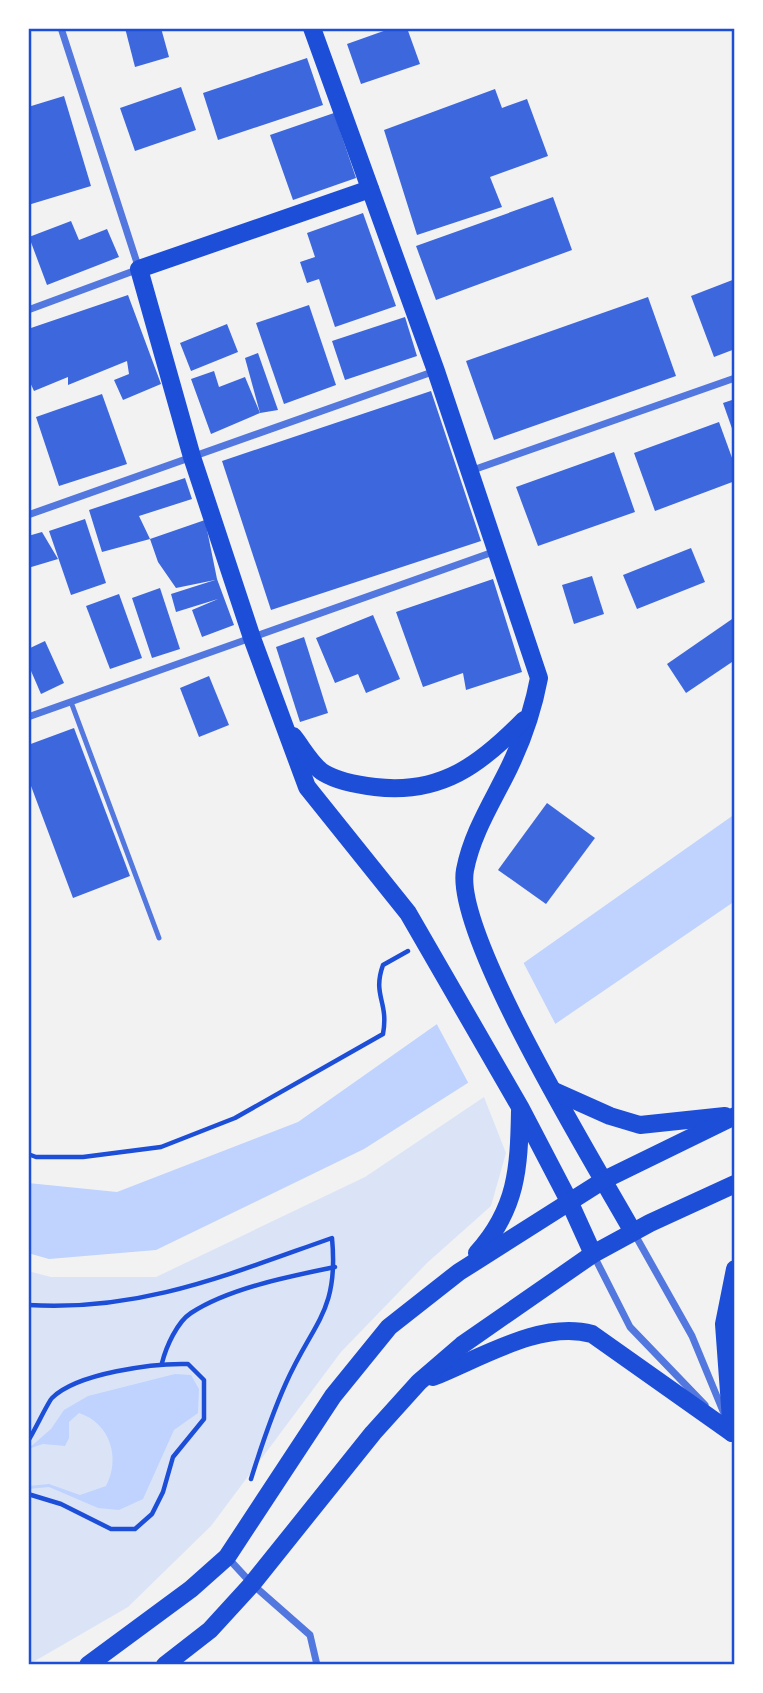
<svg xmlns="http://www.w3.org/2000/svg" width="763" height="1693" viewBox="0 0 763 1693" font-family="'Source Sans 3',sans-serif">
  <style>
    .green { fill: #dbe4f7 }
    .water { fill: #bfd3fe }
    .pier { fill: #f2f2f2 }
    .building { fill: #3d67dc }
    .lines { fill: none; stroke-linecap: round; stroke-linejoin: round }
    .path { stroke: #1d4ed8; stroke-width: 4.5 }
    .service { stroke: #5277de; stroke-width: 5 }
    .minor { stroke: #5277de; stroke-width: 7 }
    .primary { stroke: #1d4ed8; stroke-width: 18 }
    .neatline { fill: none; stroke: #1d4ed8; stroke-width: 2.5 }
  </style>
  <rect width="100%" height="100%" fill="#f2f2f2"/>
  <!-- green -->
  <polygon class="green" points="484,1097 506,1153 491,1206 427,1263 341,1352 211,1526 128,1607 28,1665 28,1271 51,1277 156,1277 365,1177"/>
  <!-- water -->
  <g class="water">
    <polygon points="735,814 735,901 485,1072 364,1149 156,1250 49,1259 28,1253 28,1183 117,1192 298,1122"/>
    <path d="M 175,1374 L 191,1375 L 199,1389 L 198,1413 L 174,1430 L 143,1499 L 119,1510 L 98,1508 L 49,1487 L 28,1489 L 28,1486 L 49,1484 L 80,1495 L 106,1486 C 121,1458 110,1423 79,1413 L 69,1422 L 69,1438 L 65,1446 L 43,1444 L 28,1449 L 51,1429 L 64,1410 L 88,1396 Z"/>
  </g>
  <!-- pier -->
  <polygon class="pier" points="521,958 557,1027 470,1086 434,1019"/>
  <!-- building -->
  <g class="building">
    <polygon points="125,28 161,28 169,57 135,67"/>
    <polygon points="392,28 407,28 420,64 361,84 347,44"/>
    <polygon points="307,58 323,105 218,140 203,93"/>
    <polygon points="181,87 196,130 135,151 120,108"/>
    <polygon points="495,89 502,108 527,99 548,156 490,177 502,207 417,235 384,130"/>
    <polygon points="64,96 91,186 28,205 28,107"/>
    <polygon points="334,113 356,178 293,200 270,135"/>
    <polygon points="553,197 572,250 436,300 416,246"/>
    <polygon points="363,213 396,306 335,327 319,279 307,283 300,262 315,257 307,233"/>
    <polygon points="71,221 79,240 107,229 119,257 47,285 29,237"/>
    <polygon points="735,279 735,349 714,357 691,296"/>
    <polygon points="128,295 161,384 123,400 114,380 129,374 127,361 68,385 68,377 34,391 28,378 28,329"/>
    <polygon points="648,297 676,376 494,440 466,361"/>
    <polygon points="309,305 336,385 284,404 256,323"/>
    <polygon points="405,317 417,356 345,380 332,341"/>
    <polygon points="227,324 238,352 191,371 180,343"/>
    <polygon points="258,353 278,410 260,413 245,358"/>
    <polygon points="214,371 219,387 245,377 260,413 211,434 191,379"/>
    <polygon points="431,391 481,541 271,610 222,461"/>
    <polygon points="102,394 127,464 59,486 36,417"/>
    <polygon points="735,399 735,437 723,403"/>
    <polygon points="719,422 735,466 735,481 655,511 634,453"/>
    <polygon points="614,452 635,512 538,546 516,487"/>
    <polygon points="185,478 192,499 139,516 150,539 205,520 217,579 234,625 202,637 192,610 218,599 176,612 171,594 215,580 176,588 158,562 150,539 102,552 89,510"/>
    <polygon points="85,519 106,583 71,595 49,531"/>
    <polygon points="42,532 58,559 28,568 28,536"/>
    <polygon points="691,548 705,582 637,609 623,575"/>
    <polygon points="592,576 604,614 574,624 562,585"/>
    <polygon points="493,579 522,672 466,690 463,673 423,687 396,612"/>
    <polygon points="160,588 180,649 152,658 132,598"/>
    <polygon points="119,594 142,658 110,669 86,606"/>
    <polygon points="373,615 400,679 366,693 358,674 335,683 316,638"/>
    <polygon points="735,617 735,660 686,693 667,664"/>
    <polygon points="304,637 328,713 300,722 276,647"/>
    <polygon points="45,641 64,683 41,694 28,664 28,649"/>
    <polygon points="209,676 229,725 199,737 180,688"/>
    <polygon points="74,728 130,876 73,898 28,778 28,745"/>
    <polygon points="547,803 595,838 546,904 498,870"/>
  </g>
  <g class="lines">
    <!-- path -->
    <g class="path">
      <path d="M 28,1154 L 36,1157 L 83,1157 L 161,1147 L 235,1118 L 383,1034 C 389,1001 372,996 383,965 L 408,951"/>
      <path d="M 28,1305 C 141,1312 229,1274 332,1238 C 339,1312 313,1322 286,1383 C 272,1414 261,1447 251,1479"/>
      <path d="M 162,1363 C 166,1347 177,1322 191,1313 C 229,1288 291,1276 335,1267"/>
      <path d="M 28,1441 C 34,1432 48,1402 52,1398 C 77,1373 154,1363 188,1364 L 204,1380 L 204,1419 L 173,1457 L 163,1492 L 152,1514 L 135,1529 L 111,1529 L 61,1504 L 28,1494"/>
    </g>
    <!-- service -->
    <polyline class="service" points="71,702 159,938"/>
    <!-- minor -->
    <g class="minor">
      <polyline points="28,310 139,269 61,28"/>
      <polyline points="470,471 735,378"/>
      <polyline points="28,515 435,371"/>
      <polyline points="28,717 496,551"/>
      <polyline points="634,1233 692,1336 725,1416"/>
      <polyline points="594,1256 630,1327 705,1405"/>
      <polyline points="227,1557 252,1584 310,1635 317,1665"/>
    </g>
    <!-- primary -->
    <g class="primary">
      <path d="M 312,28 L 436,371 L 539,678 C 533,710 523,739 509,768 C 493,801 472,833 465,870 C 453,934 596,1166 633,1232"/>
      <polyline points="370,189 139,269 192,457 252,638 307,787 408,913 520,1107 569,1201 593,1254"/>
      <path d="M 293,736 C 302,747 312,766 324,773 C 339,782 358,785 375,787 C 441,795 481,764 524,720"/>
      <polyline points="554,1091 610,1116 640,1125 725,1116"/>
      <path d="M 477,1253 C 517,1209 519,1168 520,1111"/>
      <path d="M 433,1377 C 481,1358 541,1320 592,1334 L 732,1433"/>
      <polyline points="732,1433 724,1324 735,1269"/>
      <polyline points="88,1665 191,1589 227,1557 333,1396 389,1327 459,1272 604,1180 735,1116"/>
      <polyline points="165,1665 210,1630 252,1584 373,1433 419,1382 462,1345 593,1254 650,1223 735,1184"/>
    </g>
  </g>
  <!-- border -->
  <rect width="763" height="1693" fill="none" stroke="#ffffff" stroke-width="60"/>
  <rect x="30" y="30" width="703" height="1633" class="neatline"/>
</svg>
